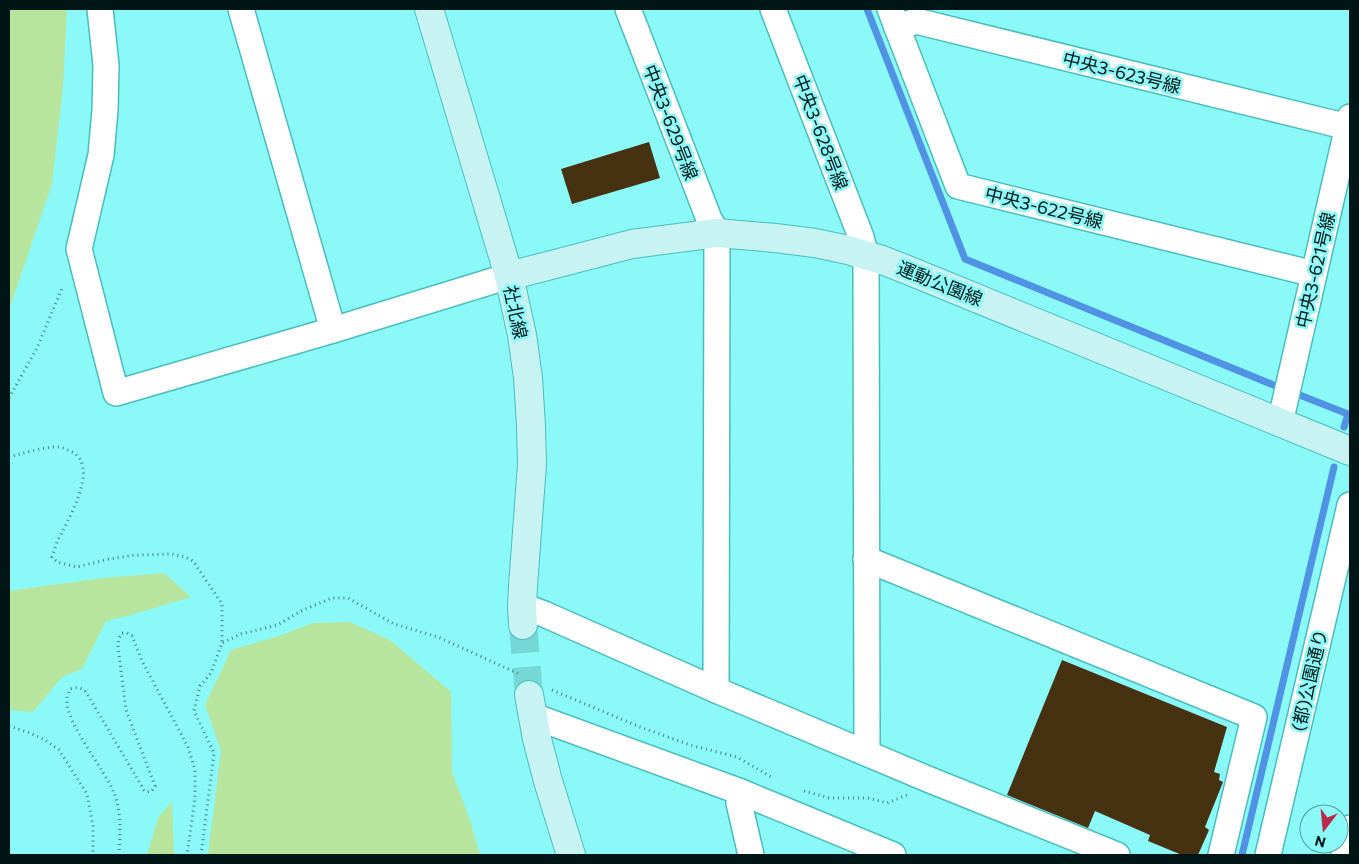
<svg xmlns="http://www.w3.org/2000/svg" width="1359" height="864" viewBox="0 0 1359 864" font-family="Commissioner,'Noto Sans JP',sans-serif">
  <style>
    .green { fill: #b8e59e }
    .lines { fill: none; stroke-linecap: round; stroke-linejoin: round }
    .stream { stroke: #5093e4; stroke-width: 7 }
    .building { fill: #463111 }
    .secondary-tunnel { stroke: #75d7d6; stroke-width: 28; stroke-dasharray: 28 14; stroke-linecap: butt }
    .street-casing { stroke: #4abdbd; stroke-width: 28 }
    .secondary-casing { stroke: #4abdbd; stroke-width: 30 }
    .path { stroke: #438483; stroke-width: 3; stroke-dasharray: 1 4; stroke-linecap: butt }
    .street { stroke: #fff; stroke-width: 25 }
    .secondary { stroke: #c7f3f3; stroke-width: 28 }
    .labels { text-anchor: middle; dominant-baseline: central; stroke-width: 5; stroke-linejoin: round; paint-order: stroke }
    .street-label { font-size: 18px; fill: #001616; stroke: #8af9f8 }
  </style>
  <rect width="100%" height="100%" fill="#8af9f8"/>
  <!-- green -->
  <g class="green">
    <polygon points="9,9 67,9 63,86 52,184 9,310"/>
    <polygon points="164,573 191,597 127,616 106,621 82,669 62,677 33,712 9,710 9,591 103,578"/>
    <polygon points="349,622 390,640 451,692 452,772 471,823 480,855 208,855 221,751 205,705 231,650 279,636 313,623"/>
    <polygon points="172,801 174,855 147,855 158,818"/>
  </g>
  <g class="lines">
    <!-- stream -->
    <g class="stream">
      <polyline points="867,9 965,259 1276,386"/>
      <polyline points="1297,394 1348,414 1344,427"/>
      <polyline points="1242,855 1334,467"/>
    </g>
  </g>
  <!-- building -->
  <g class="building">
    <polygon points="649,142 660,178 572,204 561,169"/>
    <polygon points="1062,660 1227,727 1214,772 1220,774 1219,780 1223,782 1205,827 1209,830 1198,855 1182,855 1148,841 1150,835 1095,811 1088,828 1007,795"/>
  </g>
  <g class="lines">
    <!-- secondary-tunnel -->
    <polyline class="secondary-tunnel" points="523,625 529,695"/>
    <defs>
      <g id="street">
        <polyline points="100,9 106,65 105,110 101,155 79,249 116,393 333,330 509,276"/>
        <polyline points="241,9 333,330"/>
        <polyline points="628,9 709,219 717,233 716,690"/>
        <polyline points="773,9 861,237 866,256 867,752"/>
        <polyline points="890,9 958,186 1314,274"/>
        <polyline points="897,28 916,21 1348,127"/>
        <polyline points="1280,423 1350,117"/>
        <polyline points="866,559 1254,717 1221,855"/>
        <polyline points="522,606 544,614 716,690 930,780 1117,855"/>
        <polyline points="533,716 741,792 893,855"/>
        <polyline points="741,792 739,803 751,855"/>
        <polyline points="1268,855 1350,505"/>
        <polyline points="1344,855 1350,828"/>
      </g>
      <g id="secondary">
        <polyline points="429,9 509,276 522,335 528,378 531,426 532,464 523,586 522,606 523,625"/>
        <polyline points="509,276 632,244 717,233 775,238 815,243 848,250 882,260 910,271 1350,451"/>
        <polyline points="529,695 537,739 548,781 571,855"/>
      </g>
    </defs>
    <!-- street casing -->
    <use href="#street" class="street-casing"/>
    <!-- secondary casing -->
    <use href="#secondary" class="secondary-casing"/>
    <!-- path -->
    <g class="path">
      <polyline points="9,398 37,348 63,286"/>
      <path d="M 9,457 C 21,454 46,446 58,447 C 63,447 67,450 72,452 C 101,467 66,523 57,542 C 55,547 54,552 52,557 L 57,562 L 77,567 L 109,559 L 135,555 L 172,554 L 185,557 L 193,561 L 222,604 L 222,643"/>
      <polyline points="552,690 640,727 690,745 737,757 773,778"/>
      <polyline points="9,726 30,733 45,740 59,750 70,767 87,794 93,826 93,855"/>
      <polyline points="804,791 829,798 868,798 887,803 907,795"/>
      <path d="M 119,855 C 120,834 122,813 114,793 C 105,770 65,722 67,700 C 67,696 69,692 70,689 C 77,687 81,687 86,692 L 144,790 L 146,792 L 152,791 L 155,786 L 126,710 L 118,646 L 119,638 L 122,633 L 127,633 L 132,636 L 142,661 L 188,747 L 195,770 L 195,798 L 187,855"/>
      <polyline points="201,855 214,753 194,711 200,686 211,673 222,643 241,634 277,625 303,610 332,598 348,598 394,624 438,637 519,674"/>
    </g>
    <!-- street -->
    <use href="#street" class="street"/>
    <!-- secondary -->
    <use href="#secondary" class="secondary"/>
  </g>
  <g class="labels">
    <!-- street labels -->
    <g class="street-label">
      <text transform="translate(1122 72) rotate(14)">中央3-623号線</text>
      <text transform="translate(671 122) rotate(69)">中央3-629号線</text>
      <text transform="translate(821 132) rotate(69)">中央3-628号線</text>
      <text transform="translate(1044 207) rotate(14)">中央3-622号線</text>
      <text transform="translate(1315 270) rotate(-77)">中央3-621号線</text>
      <text transform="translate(940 283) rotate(22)">運動公園線</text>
      <text transform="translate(516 312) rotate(78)">社北線</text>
      <text transform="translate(1309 680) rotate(-77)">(都)公園通り</text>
    </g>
  </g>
  <!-- border -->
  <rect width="1359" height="864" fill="none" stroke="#001616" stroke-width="20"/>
  <!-- north arrow -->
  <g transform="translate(1324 829) rotate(196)"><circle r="24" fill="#8af9f8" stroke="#539e9e"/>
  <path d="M0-4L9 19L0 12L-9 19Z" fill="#bb2a48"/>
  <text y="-8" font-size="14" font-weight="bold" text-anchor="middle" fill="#001616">N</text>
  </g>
</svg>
